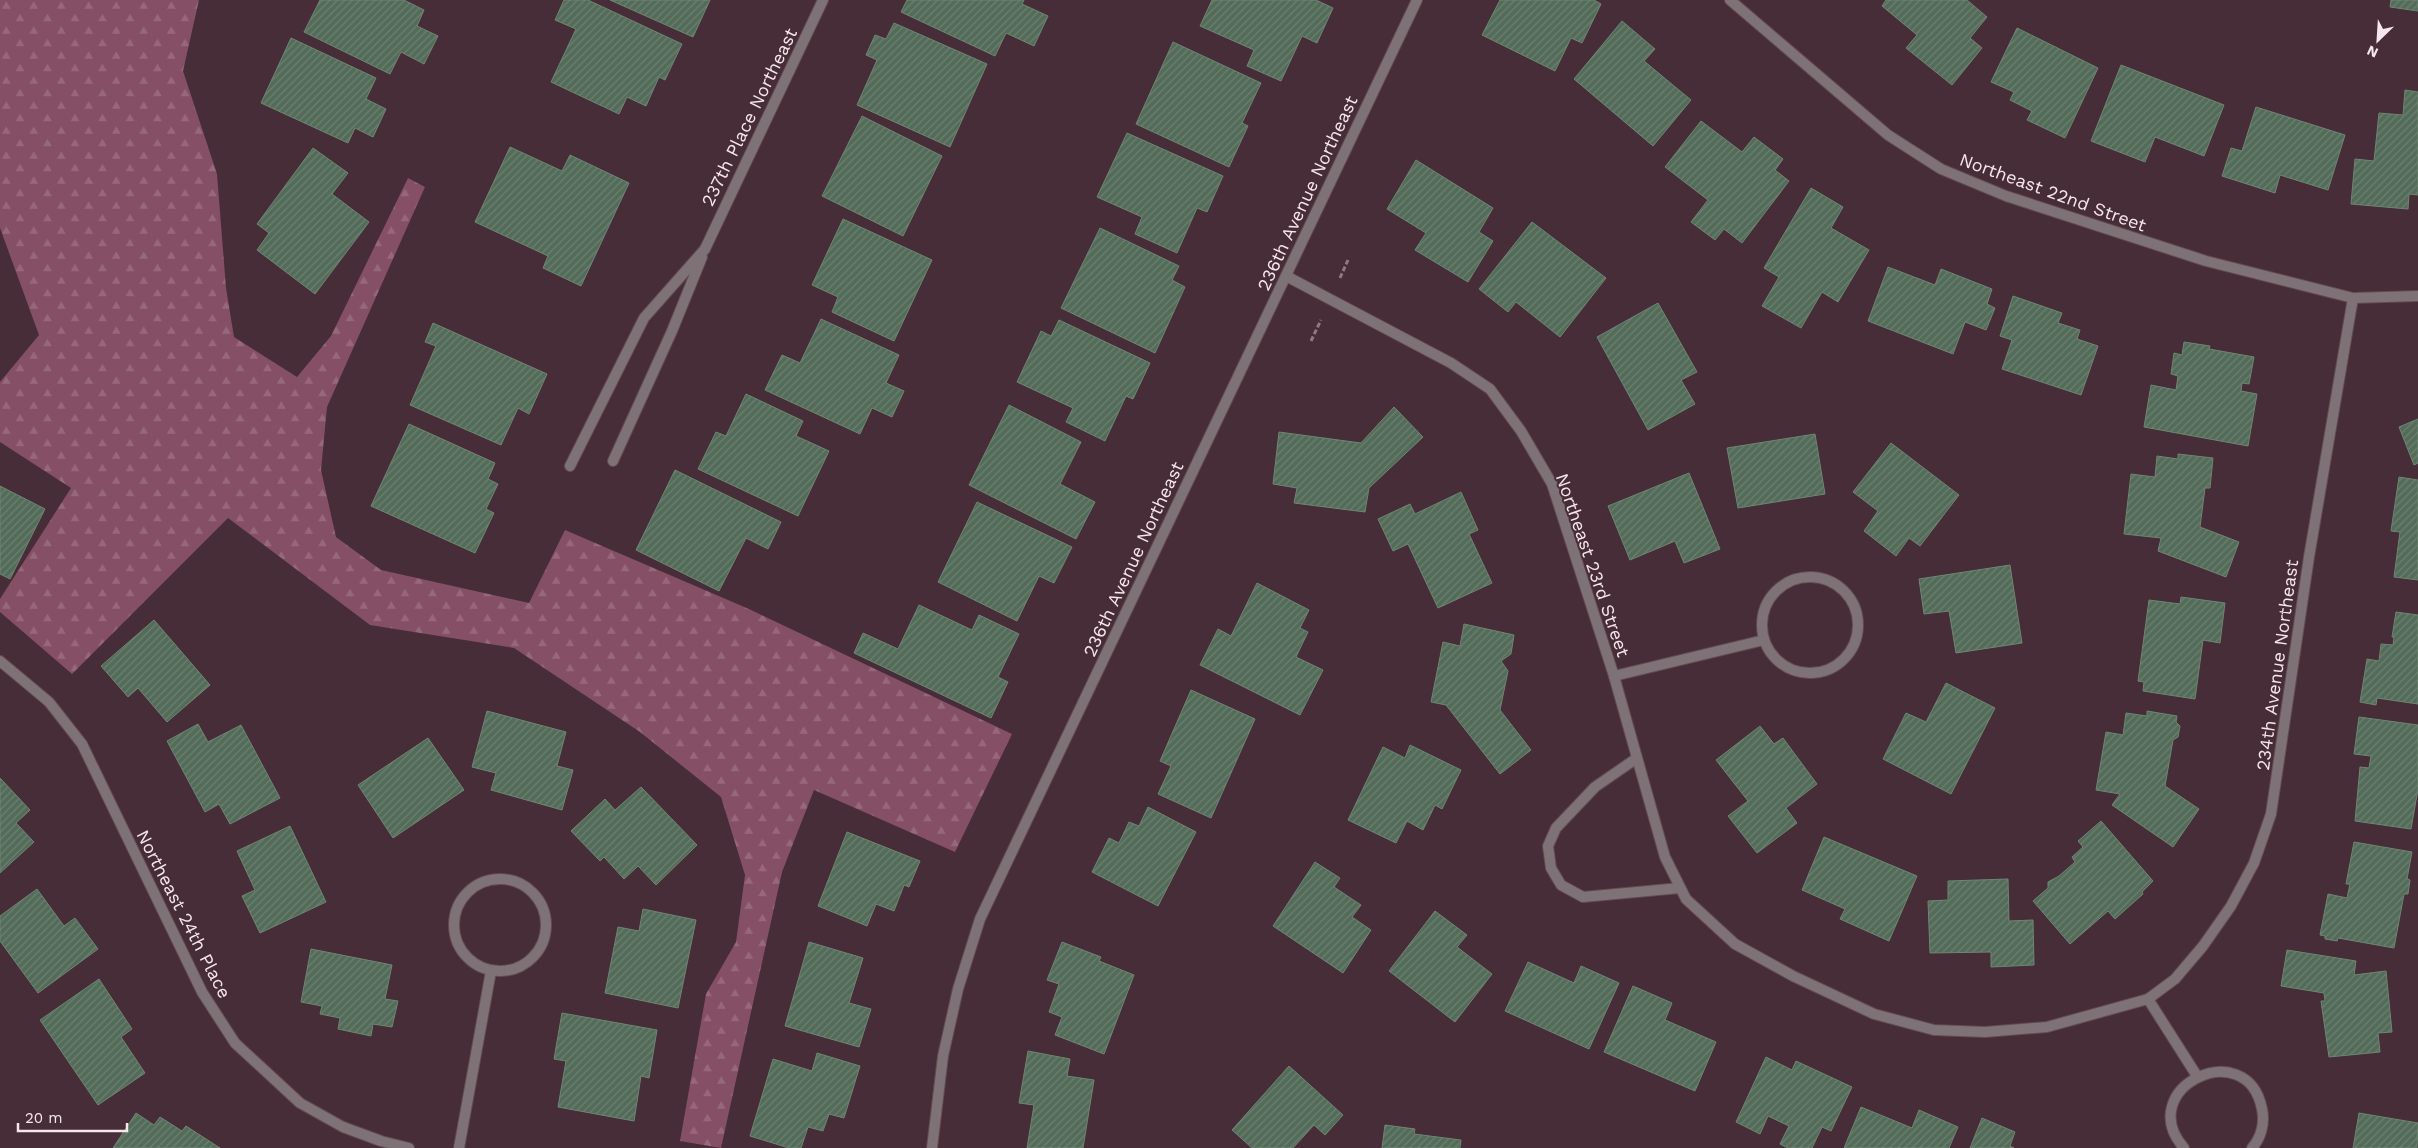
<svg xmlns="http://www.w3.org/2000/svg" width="2418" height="1148" viewBox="0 0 2418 1148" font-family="'Work Sans',sans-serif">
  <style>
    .forest { fill: url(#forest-firs) }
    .building { fill: url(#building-hatch); stroke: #6e8674 }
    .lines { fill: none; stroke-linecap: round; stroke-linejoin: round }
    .lane-casing { stroke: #624b54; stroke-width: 12 }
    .street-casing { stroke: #624b54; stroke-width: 12 }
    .path { stroke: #8f7982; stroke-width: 3; stroke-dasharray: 5 2.5; stroke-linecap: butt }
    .lane { stroke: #7f7277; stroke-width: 10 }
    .street { stroke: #7f7277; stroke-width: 10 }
    .labels { text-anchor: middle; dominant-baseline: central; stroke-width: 4; stroke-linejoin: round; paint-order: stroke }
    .street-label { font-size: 18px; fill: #f7e6ec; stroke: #462d37 }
  </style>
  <defs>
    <pattern id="forest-firs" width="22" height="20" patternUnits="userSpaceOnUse" patternTransform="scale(1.25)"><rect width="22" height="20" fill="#854f66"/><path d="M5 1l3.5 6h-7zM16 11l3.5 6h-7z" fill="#97687c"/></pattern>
    <pattern id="building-hatch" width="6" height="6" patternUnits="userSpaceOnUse" patternTransform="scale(1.25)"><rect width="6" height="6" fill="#536b59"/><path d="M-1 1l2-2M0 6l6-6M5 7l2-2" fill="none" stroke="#6c8071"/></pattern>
  </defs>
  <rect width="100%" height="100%" fill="#462d37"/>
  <!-- forest -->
  <polygon class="forest" points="0,0 199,0 183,71 217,174 226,288 234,337 297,377 331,336 408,178 425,187 327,407 321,470 336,537 381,570 529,603 565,530 749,609 1012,734 955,852 814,790 782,872 721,1148 680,1141 706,994 736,942 745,875 721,797 640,732 514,648 370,625 228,518 72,674 0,612 0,599 71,488 0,442 0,382 39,335 0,228"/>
  <!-- building -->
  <g class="building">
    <polygon points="320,0 404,0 424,10 417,26 438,36 424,64 401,52 390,74 304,32"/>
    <polygon points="564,0 588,0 682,44 665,80 659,77 646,106 627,97 619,114 551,82 576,29 555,20"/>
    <polygon points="610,0 710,0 693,37"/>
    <polygon points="907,0 1024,0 1022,4 1048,16 1034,46 1006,33 995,56 901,12"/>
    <polygon points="1212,0 1316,0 1333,8 1317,43 1302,36 1281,81 1247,66 1254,50 1200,26"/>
    <polygon points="1500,0 1594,0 1601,4 1582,43 1571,38 1555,71 1482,35"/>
    <polygon points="1886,0 1967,0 1987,17 1970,38 1982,48 1952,85 1906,48 1917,35 1882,6"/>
    <polygon points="2391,0 2418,0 2418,11 2390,7"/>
    <polygon points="1622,21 1655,49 1644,61 1691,100 1653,146 1574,79"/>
    <polygon points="894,23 987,64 950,147 857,105 877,60 866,55 875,35 886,39"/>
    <polygon points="2017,28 2098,68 2065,138 2027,120 2032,111 2010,100 2014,92 1991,82"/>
    <polygon points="291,38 376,78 366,99 386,109 373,137 355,128 348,143 261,103"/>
    <polygon points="1173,42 1261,83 1242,123 1248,126 1229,167 1136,124"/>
    <polygon points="2121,65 2224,105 2204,156 2155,137 2145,162 2091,141"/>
    <polygon points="2405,90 2418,92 2418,195 2409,194 2408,209 2351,204 2355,159 2374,161 2379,113 2403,115"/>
    <polygon points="2256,107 2345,135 2328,190 2280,175 2275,193 2222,176 2231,148 2242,151"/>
    <polygon points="862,116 942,156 903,236 822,196"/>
    <polygon points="1701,121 1742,152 1754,137 1783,159 1775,170 1789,181 1742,243 1724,229 1715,240 1691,222 1708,200 1665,167"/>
    <polygon points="1127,133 1223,176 1207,212 1197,208 1177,253 1135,234 1142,217 1097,197"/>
    <polygon points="510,147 562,171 570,155 629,183 581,286 543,268 548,256 475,222"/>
    <polygon points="313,148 348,173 332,194 369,222 315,294 257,250 269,233 257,224"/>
    <polygon points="1416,160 1493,208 1479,232 1493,241 1468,282 1415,250 1426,233 1387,209"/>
    <polygon points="1811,188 1843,207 1831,228 1869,250 1838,302 1822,292 1801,328 1762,306 1779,277 1764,268"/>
    <polygon points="843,219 932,260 894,341 832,312 838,297 812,285"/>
    <polygon points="1532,222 1606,278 1560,337 1516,302 1508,312 1479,289"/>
    <polygon points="1100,228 1179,266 1172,280 1185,287 1155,353 1061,308"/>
    <polygon points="1888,267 1935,285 1941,269 1992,289 1987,304 1995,308 1986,330 1965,322 1953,354 1868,321"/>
    <polygon points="2013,296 2062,313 2058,323 2080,330 2077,339 2098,346 2081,395 2002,369 2012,340 2000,336"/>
    <polygon points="1658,303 1697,372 1681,380 1695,404 1648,430 1597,337"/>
    <polygon points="821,319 899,355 886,383 904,391 892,417 872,408 860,434 765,390 782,355 800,363"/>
    <polygon points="1059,320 1150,363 1133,399 1126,396 1105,441 1066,422 1073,408 1017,382 1041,331 1051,336"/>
    <polygon points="433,323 547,374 529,414 518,408 501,445 410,405 436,346 425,342"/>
    <polygon points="2184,342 2210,346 2209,349 2254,357 2249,384 2242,383 2241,391 2257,394 2248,446 2144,427 2151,385 2176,390 2178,376 2171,374 2174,353 2182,355"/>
    <polygon points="746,394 803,421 796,436 829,451 798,516 698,469 716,432 726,436"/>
    <polygon points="1009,405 1081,442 1060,484 1095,502 1076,539 969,485"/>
    <polygon points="1394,407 1423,437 1369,488 1365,512 1294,503 1297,488 1273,484 1279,432 1361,443"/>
    <polygon points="2418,419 2418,463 2414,465 2399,427"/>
    <polygon points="409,424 495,463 488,479 498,484 486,509 494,513 475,553 371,506"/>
    <polygon points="1815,434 1825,494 1738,508 1727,448"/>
    <polygon points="1891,443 1959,495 1920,546 1909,538 1896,556 1864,531 1878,511 1853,492"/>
    <polygon points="2178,454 2213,458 2210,488 2205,488 2200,527 2239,542 2226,577 2158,551 2161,538 2124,534 2131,474 2155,477 2157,456 2178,459"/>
    <polygon points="675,470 781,522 768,549 746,538 719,591 636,550"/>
    <polygon points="1689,473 1720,549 1684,563 1675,541 1630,560 1608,506"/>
    <polygon points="2399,477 2418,480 2418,580 2394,577 2400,532 2391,531"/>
    <polygon points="0,486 45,509 10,579 0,574"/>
    <polygon points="1461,492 1478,530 1469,534 1492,583 1438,608 1408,544 1393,551 1378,519 1410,504 1415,514"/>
    <polygon points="977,502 1072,547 1054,583 1039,576 1017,621 938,582"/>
    <polygon points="2010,565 2022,643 1956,653 1949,611 1924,614 1919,579"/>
    <polygon points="1257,583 1309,610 1300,628 1308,632 1296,657 1323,670 1300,715 1200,665 1218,629 1231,636"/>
    <polygon points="2181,597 2225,603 2220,643 2203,640 2195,699 2143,691 2144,682 2138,681 2149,600 2180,604"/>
    <polygon points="919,605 972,630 979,615 1019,634 998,677 1008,682 991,718 854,653 863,633 898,649"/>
    <polygon points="2396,612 2418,615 2418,704 2377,698 2376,705 2360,702 2367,659 2379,661 2381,644 2393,645 2394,637 2392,637"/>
    <polygon points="154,620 210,685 167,722 138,688 128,697 101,666"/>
    <polygon points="1464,624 1514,635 1511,654 1501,661 1508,671 1500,710 1531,750 1500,774 1446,705 1431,702 1443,642 1460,646"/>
    <polygon points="1946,683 1995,708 1951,794 1883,759 1906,713 1926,722"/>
    <polygon points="1191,690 1255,719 1211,818 1158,794 1171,766 1160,761"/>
    <polygon points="487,711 566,732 557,766 573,770 562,810 491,790 496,773 472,767"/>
    <polygon points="2147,711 2177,716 2176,722 2180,726 2178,737 2173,740 2165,786 2199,809 2173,847 2112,805 2120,794 2096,790 2106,732 2123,735 2126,713 2147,716"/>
    <polygon points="2359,717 2418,725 2418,789 2411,829 2355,821 2360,767 2369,768 2371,756 2354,754"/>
    <polygon points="198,724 208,742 241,725 280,798 230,824 219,804 205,812 167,741"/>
    <polygon points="1760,726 1774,744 1783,738 1817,784 1786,808 1797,823 1757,853 1728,816 1748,801 1716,760"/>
    <polygon points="428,738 464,790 393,838 358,785"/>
    <polygon points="1410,745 1461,770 1442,809 1435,805 1423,830 1407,821 1396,843 1348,820 1383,747 1405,758"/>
    <polygon points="0,778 30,810 16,823 34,842 0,873"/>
    <polygon points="641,787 697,845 656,885 638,866 624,879 604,857 600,861 571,831 605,799 615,810"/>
    <polygon points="1148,807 1196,832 1158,906 1092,872 1109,838 1119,843 1129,822 1139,826"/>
    <polygon points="2101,821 2153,881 2142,892 2143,894 2115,919 2108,911 2070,944 2033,901 2048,888 2048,882 2059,876 2075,862 2072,857 2083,847 2078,841"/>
    <polygon points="290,826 326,902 260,933 242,896 255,890 237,851"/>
    <polygon points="847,832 920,861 909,887 904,885 894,911 876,904 867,926 818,906"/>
    <polygon points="1824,837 1917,876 1889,941 1840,919 1845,909 1802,890"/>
    <polygon points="2354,842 2412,852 2407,879 2410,880 2408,894 2404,894 2394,948 2338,938 2337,941 2325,939 2325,936 2320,935 2328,894 2347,898 2350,884 2346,884"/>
    <polygon points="1315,862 1340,878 1334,887 1361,905 1352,917 1371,930 1343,973 1273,926"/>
    <polygon points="2008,879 2009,921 2033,920 2034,965 1991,967 1991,952 1930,953 1928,901 1948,900 1948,881"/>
    <polygon points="37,889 64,926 75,918 98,949 38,993 0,941 0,916"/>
    <polygon points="643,909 696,920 678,1008 605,993 618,927 639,931"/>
    <polygon points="1435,911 1467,935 1457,947 1492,974 1455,1022 1389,971"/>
    <polygon points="809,942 863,958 849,1003 871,1009 859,1047 785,1026"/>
    <polygon points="1062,942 1101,957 1099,961 1134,975 1104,1054 1055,1035 1062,1017 1049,1012 1059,984 1047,980"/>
    <polygon points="311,949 392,965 385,999 398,1001 392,1027 373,1024 371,1036 338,1029 340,1018 320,1014 322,1006 301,1002"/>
    <polygon points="2287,950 2356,961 2354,975 2386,971 2392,1032 2378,1033 2380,1052 2329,1057 2321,1001 2325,1001 2324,993 2281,986"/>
    <polygon points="1528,962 1574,983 1581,966 1619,983 1589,1049 1505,1011"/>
    <polygon points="99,979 132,1029 121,1037 145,1073 98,1105 40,1020"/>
    <polygon points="1633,986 1672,1003 1665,1020 1716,1042 1695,1091 1604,1052"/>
    <polygon points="562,1013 657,1030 649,1078 641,1076 634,1121 558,1107 566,1061 554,1059"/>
    <polygon points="1028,1051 1070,1059 1067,1076 1094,1080 1083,1148 1027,1148 1034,1105 1019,1103"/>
    <polygon points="817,1053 860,1066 844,1118 829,1114 823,1131 808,1127 801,1148 789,1148 750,1136 773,1059 812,1071"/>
    <polygon points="1766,1057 1792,1070 1796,1061 1852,1087 1831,1131 1822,1127 1812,1148 1788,1148 1780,1144 1789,1126 1768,1116 1760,1134 1736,1122"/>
    <polygon points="1289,1066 1343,1115 1325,1135 1314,1125 1293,1148 1252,1148 1232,1130"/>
    <polygon points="1861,1107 1912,1128 1919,1110 1958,1127 1949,1148 1844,1148"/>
    <polygon points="136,1113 154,1125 160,1117 182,1131 186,1126 220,1148 113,1148"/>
    <polygon points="2359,1113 2418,1123 2417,1148 2353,1148"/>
    <polygon points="1982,1118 2015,1132 2010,1146 2014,1148 1970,1148"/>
    <polygon points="1385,1125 1415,1129 1414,1134 1461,1140 1460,1148 1382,1148"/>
  </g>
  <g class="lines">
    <defs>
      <g id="lane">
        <polyline points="613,461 672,331 702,257"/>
        <polyline points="570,466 644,318 705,249"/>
      </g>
      <g id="street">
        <polyline points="1730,0 1888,135 1941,169 2006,196 2206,261 2353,298 2418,296"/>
        <polyline points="705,249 823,0"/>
        <polyline points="1286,276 1451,363 1490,389 1521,431 1552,484 1614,676 1665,857 1686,899 1735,944 1793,976 1874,1014 1934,1030 1985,1032 2047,1027 2148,999 2197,1076"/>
        <circle cx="1810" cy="625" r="48"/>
        <polyline points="0,661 49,702 82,744 202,992 235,1043 300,1103 343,1127 381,1141 409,1148"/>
        <polyline points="1614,676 1764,640"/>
        <polyline points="1637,758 1595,787 1556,828 1548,846 1551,868 1561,885 1583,897 1680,888"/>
        <circle cx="500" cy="925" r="46"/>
        <polyline points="2148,999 2175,979 2203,946 2231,906 2254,863 2271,814 2309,557 2353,298"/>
        <polyline points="459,1148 491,971"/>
        <polyline points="932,1148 943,1056 958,989 980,919 1417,0"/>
        <path d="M 2184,1148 C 2132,1088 2247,1033 2262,1109 C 2265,1123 2261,1138 2252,1148"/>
      </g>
    </defs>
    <!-- lane casing -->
    <use href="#lane" class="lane-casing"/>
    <!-- street casing -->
    <use href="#street" class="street-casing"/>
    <!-- path -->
    <g class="path">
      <polyline points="1340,278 1348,260"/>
      <polyline points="1311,341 1321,320"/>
    </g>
    <!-- lane -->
    <use href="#lane" class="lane"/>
    <!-- street -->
    <use href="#street" class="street"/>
  </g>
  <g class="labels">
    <!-- street labels -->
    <g class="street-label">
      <text transform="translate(749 117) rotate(-64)">237th Place Northeast</text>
      <text transform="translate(2053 192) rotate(20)">Northeast 22nd Street</text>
      <text transform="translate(1307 193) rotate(-65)">236th Avenue Northeast</text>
      <text transform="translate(1133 559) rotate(-65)">236th Avenue Northeast</text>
      <text transform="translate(1593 565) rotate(71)">Northeast 23rd Street</text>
      <text transform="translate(2277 665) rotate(-82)">234th Avenue Northeast</text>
      <text transform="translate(184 914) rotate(63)">Northeast 24th Place</text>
    </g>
  </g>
  <!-- north arrow -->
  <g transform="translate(2378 40) rotate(205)" stroke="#462d37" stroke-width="4" paint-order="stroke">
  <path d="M0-4L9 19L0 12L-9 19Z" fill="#f7e6ec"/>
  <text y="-8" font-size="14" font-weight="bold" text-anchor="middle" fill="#f7e6ec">N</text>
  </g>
  <!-- scale -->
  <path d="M18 1123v8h109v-8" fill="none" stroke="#f7e6ec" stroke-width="2.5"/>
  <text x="25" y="1123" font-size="15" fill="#f7e6ec" stroke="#462d37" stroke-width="4" paint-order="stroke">20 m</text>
</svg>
